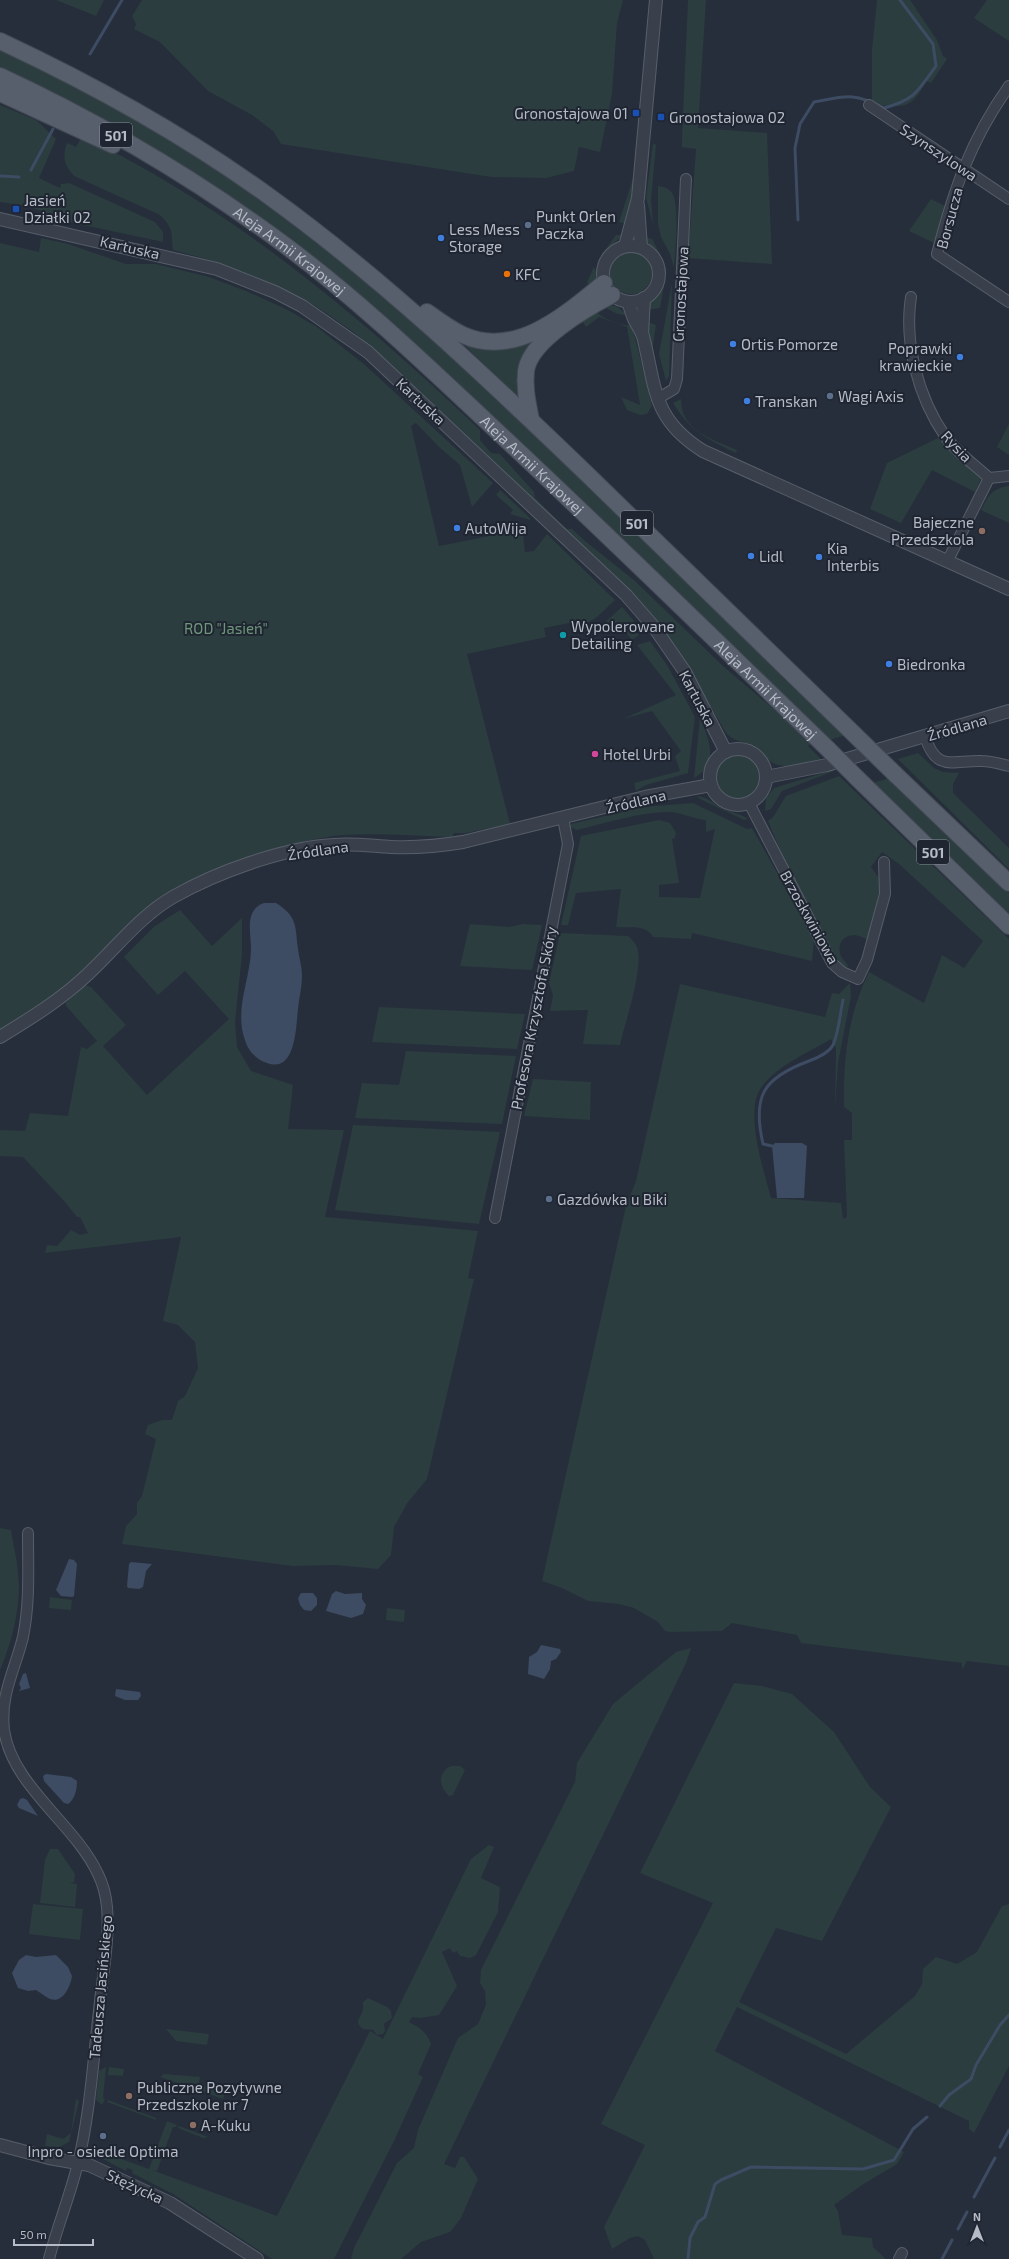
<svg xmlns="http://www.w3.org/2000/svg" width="1009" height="2259" viewBox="0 0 1009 2259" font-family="'Exo 2',sans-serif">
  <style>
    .green { fill: #2b3d3f }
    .water { fill: #3d4b63 }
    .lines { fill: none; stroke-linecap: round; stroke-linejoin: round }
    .stream { stroke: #3d4b63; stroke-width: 3 }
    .minor-casing { stroke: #575e6a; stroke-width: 12 }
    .tertiary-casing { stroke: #575e6a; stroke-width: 14 }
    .primary-casing { stroke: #424955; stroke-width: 18 }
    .minor { stroke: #39404c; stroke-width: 10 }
    .tertiary { stroke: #39404c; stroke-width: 12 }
    .primary { stroke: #585f6c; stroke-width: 16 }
    .primary-bridge-casing { stroke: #424955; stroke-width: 18; stroke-linecap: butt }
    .primary-bridge { stroke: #585f6c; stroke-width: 16 }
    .transit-dot { fill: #1a4fb4; stroke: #1f2531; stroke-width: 1.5 }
    .service-dot { fill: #5c6f8a; stroke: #1f2531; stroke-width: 1.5 }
    .shop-dot { fill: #3f7fe0; stroke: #1f2531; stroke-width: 1.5 }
    .food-dot { fill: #e8710a; stroke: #1f2531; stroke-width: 1.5 }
    .education-dot { fill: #8d6e63; stroke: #1f2531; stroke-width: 1.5 }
    .culture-dot { fill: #0f9aa8; stroke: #1f2531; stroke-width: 1.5 }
    .hotel-dot { fill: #d1479c; stroke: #1f2531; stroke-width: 1.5 }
    .labels { text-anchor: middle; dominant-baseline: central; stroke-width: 4; stroke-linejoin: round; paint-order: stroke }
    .shield { fill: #1f2531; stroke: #888e9a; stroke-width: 1 }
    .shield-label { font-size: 14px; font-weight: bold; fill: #b5bbc7 }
    .poi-label { font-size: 15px; fill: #b5bbc7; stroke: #1f2531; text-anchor: start }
    .street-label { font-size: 15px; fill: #b5bbc7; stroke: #1f2531 }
    .park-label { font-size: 15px; fill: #6e967a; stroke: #1f2531 }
  </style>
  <rect width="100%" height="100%" fill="#262e3b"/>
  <!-- green -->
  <g class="green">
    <polygon points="56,0 104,0 96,16"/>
    <polygon points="142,0 623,0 617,23 612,94 600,152 579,147 574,171 546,178 491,177 281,144 273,131 252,115 208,91 160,42 134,29 136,24 132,16"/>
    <polygon points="688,0 706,0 698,128 767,133 772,264 688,258 696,149 682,147 682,137"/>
    <path d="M 877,0 L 910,0 L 937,40 L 943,56 L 947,59 L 931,83 L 926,81 C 912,110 902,108 872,104 L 872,50 Z"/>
    <polygon points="987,0 1009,0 1009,41 974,18"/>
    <path d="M 0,50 C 75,83 149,123 217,168 C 347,255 460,363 573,471 C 664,558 755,647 846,735 L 829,740 L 460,387 L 365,299 L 287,238 L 105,122 L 32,82 L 0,68 Z"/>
    <polygon points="0,105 36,120 56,139 39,178 60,188 61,184 69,183 155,222 163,232 163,242 69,222 28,206 0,202"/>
    <path d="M 82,136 C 232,208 360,316 480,430 L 480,440 L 491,453 L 500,454 L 534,492 L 535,498 L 567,529 L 572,529 L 585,541 L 635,581 L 724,667 L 783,717 L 810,744 L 808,746 L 822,760 C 807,764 784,771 770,761 C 764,757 761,750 754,746 C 743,741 736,743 726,733 L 676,647 L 632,593 L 387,361 L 352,331 L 314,305 L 276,286 L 221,263 L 173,250 C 171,232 174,229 160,215 L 74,176 C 64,165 62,157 67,143 L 76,147 Z"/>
    <polygon points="653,143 656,145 651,199 653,225 646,198"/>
    <polygon points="633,178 633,191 627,224 619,222"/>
    <path d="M 658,186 C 664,187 669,188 672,193 C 680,204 675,254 674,268 L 670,254 L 661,237 L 658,224 Z"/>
    <polygon points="931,199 945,206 934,243 909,231"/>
    <polygon points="616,235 623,235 602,254"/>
    <path d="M 645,237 L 652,239 C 670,271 666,274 660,308 L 647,310 C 651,292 671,281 661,260 C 657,251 648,246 645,237 Z"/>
    <path d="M 41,238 L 68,244 L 126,264 L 156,264 L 209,277 L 246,291 L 288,310 L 317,327 L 365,365 L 493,483 L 472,507 L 460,465 L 439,447 L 416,423 L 411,426 L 439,546 L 510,532 L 509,522 L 522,525 L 525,552 L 534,551 L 547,534 L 615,600 L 597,617 L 587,623 L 584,620 L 544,628 L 546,637 L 467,654 L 510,824 L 466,833 L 454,833 L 452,837 C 416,836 379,833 343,835 C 288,840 195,872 151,905 C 124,927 102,953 77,977 C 55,998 26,1014 0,1030 L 0,243 L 39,252 Z"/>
    <circle cx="631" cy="273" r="21"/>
    <polygon points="594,267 598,276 591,286 587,282"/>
    <polygon points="672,283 669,376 666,381 659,354"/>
    <path d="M 604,306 L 616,306 L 628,315 C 620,316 610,311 604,306 Z"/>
    <path d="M 594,310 C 601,318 622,327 632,325 L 652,406 L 647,414 L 640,415 L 627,410 L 621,397 L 640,405 L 627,327 L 599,317 L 586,327 L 581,319 Z"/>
    <polygon points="648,322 656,325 652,353"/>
    <polygon points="534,338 537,341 521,400 459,340"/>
    <path d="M 681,399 C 681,431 712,439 737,450 L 736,453 C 707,439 690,431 673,403 Z"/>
    <polygon points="1009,424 1009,455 997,447"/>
    <polygon points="940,437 981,478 975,492 932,470 901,523 870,509 887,463"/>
    <path d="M 1009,486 L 1009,523 L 981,510 C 988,496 992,488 1009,486 Z"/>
    <polygon points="500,490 530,518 530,520 510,514 513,510 496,495"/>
    <polygon points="622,607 639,627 636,632 639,635 632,640 623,628 596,633 593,630 601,626"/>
    <polygon points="650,641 667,665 695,717 688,773 646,785 636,791 634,783 680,771 675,756 681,751 652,711 623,719 676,695 637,645"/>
    <path d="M 700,718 C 709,739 720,763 694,778 Z"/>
    <polygon points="918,753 934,768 943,772 959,773 953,784 953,793 1009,848 1009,869 898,759"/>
    <circle cx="738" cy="777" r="23"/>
    <polygon points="833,770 834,771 782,791 771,809 765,811 766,798 774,788"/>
    <path d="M 839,776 L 1009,939 L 1009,1666 L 967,1661 L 962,1670 L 962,1663 L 801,1643 L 797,1635 L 732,1623 L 722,1631 L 670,1632 L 665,1631 L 658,1622 L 634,1608 L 619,1604 L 588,1601 L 562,1588 L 542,1581 L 626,1206 L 636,1181 L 680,984 L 825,1017 L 832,993 L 839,994 L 850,983 L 851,996 L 838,1063 L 835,1109 L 836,1048 L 831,1039 C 808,1053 777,1065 761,1088 C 744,1112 764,1171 771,1198 L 841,1203 L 843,1219 L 847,1217 L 844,1140 L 852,1140 L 852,1113 L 844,1107 C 843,1060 848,1014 869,972 L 924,1003 L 942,955 L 964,968 L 983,941 L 899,864 L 882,852 L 871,867 L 881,881 L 869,942 C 858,930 836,934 840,953 C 841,959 846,961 848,966 L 846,968 L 838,961 L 786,865 L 768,821 L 773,817 L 786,796 Z"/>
    <polygon points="890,778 1009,893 1009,916 872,783"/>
    <path d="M 697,796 C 709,797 714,805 723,809 C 732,813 740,813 748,819 L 744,820 L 700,799 Z"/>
    <path d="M 693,803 L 747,829 L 752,828 L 814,939 L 812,961 L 692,933 L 691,939 L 653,937 C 646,924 630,928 616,927 L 621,889 L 576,893 L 568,925 L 561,925 L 581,836 L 659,820 L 670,823 L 676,833 L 675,838 L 672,839 L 679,883 L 659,885 L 659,897 L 700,898 L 715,829 L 706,832 L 706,820 C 693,819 683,813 670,812 C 640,812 606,823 577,830 L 570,827 L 571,824 L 643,807 Z"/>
    <polygon points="180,910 212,946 242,918 242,954 235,1022 237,1047 251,1071 293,1085 288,1129 344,1130 325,1217 478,1231 468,1278 474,1279 427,1479 408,1502 394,1527 391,1555 378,1569 336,1565 293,1566 122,1544 126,1526 137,1514 137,1503 142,1496 156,1439 145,1434 148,1425 162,1420 172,1420 178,1401 185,1396 198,1368 195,1342 178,1325 163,1321 181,1237 45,1253 47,1245 57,1246 71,1230 80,1235 88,1233 80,1217 77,1217 65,1202 23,1157 0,1156 0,1130 25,1131 30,1113 68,1116 81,1047 87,1049 97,1041 67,1007 65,1003 86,985 91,987 126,1025 103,1046 147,1095 229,1019 185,971 158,995 124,957 155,926"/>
    <polygon points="470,924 509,927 523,924 542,925 532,970 460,966"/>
    <path d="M 560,933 L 628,936 C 633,940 637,945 638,951 C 642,973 625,1023 620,1045 L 583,1044 L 588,1010 L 550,1011 L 553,995 L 549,983 Z"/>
    <polygon points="379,1007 525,1014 517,1049 372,1042"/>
    <polygon points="406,1051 516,1056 502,1124 355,1118 362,1083 399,1085"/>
    <polygon points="533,1079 591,1082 590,1120 524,1116"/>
    <polygon points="353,1125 500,1132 479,1224 335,1210"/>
    <path d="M 0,1528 L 11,1530 C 13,1544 17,1558 18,1573 C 22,1604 12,1642 0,1670 Z"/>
    <polygon points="50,1597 72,1600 71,1610 49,1608"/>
    <polygon points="387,1608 405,1610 404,1622 386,1620"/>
    <polygon points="691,1648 686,1663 444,2164 455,2168 460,2157 464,2157 478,2179 461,2218 450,2232 421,2242 401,2259 351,2259 354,2248 397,2163 414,2148 418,2130 458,2038 478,2024 486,2005 485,1991 480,1983 481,1970 575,1782 577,1763 613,1704 676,1652"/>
    <polygon points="734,1683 762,1686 792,1694 834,1732 870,1787 891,1807 822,1941 776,1928 739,2002 846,2054 915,1996 922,1984 923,1969 936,1957 957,1964 977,1952 1002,1906 1009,1904 1009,2066 974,2133 969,2129 969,2121 737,2007 715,2051 904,2152 897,2164 862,2185 834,2205 838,2211 842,2235 872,2238 873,2247 886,2259 654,2259 645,2240 638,2236 630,2238 612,2249 604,2227 645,2145 601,2124 713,1903 640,1873"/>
    <path d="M 451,1766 L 460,1766 L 465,1770 L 453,1795 L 449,1796 C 440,1788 436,1773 451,1766 Z"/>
    <path d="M 489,1845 L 494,1847 L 481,1878 L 500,1887 L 498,1912 L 476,1955 L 470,1958 L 460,1956 L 457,1951 L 453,1953 L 450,1948 L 442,1952 L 457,1986 L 439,2015 L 420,2018 L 412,2017 L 409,2022 C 420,2028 427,2032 431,2044 L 418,2074 L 423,2077 L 394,2141 L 334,2259 L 272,2259 L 173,2194 L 132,2173 L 133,2170 L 127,2168 L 126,2171 L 101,2158 L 97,2150 L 149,2169 L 167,2121 L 177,2125 L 176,2127 L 173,2127 L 157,2171 L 152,2170 L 277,2216 L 370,2031 L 383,2039 L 471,1859 Z"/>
    <polygon points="50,1849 58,1849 75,1874 74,1882 70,1883 77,1884 75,1907 40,1903 45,1860"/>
    <polygon points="33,1904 83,1909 80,1940 29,1934"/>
    <path d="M 368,1998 L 387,2007 L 391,2011 L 392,2018 L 384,2024 L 385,2031 L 383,2034 L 377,2035 L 373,2030 L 363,2029 C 352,2021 363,2017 363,2008 C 364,2006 362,2004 363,2002 Z"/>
    <polygon points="166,2029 209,2034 207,2045 176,2041"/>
    <polygon points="106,2067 103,2098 105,2099 102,2105 96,2100 99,2071"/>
    <polygon points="109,2067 124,2069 123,2076 108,2075"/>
    <polygon points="164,2074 200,2077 198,2089 184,2084 183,2085 160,2077"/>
    <polygon points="223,2084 228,2085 223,2099 201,2091 202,2086 223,2088"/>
    <polygon points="76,2099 79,2101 69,2142 59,2147 45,2146 47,2134 63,2139 71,2133"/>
    <polygon points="108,2100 156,2118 156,2120 107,2102"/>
    <polygon points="179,2126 208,2137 203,2138 178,2128"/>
  </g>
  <!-- water -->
  <g class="water">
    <path d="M 264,903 L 276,903 C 298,917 295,926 298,949 C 299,958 302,966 302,976 C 302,987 299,998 298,1009 C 296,1026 296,1074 267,1063 C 257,1060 248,1051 245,1040 C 234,1010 250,980 251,950 C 251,932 244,910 264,903 Z"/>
    <polygon points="775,1143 802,1143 807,1146 804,1198 777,1198 772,1146"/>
    <polygon points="69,1559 74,1560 77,1564 74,1596 72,1597 61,1596 56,1590"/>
    <polygon points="131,1562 152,1564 146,1571 143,1587 139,1589 128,1588 127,1586 129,1564"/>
    <polygon points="336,1591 345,1594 362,1593 362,1599 366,1605 363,1614 351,1618 326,1611 332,1594"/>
    <polygon points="301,1593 313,1593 317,1598 317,1605 311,1611 304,1610 300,1605 298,1598"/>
    <polygon points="541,1645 560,1649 561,1652 556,1659 551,1661 550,1669 544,1679 528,1674 529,1657 537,1652"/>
    <polygon points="26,1673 30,1688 19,1691 21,1688 19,1684 23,1674"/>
    <polygon points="116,1689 140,1692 141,1696 138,1700 125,1700 115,1696"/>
    <path d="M 46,1774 L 71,1777 L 77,1781 C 77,1789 75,1799 68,1804 L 64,1803 L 44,1781 L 43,1776 Z"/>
    <polygon points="23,1798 27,1800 38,1816 19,1808 17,1805 20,1799"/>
    <path d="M 26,1955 L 36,1957 L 56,1955 L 68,1967 L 72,1976 C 71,1985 63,2004 50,1999 C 46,1997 41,1993 36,1990 L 28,1991 L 18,1988 L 12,1973 L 19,1960 Z"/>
  </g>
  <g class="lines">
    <!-- stream -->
    <g class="stream">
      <polyline points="90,54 122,0"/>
      <polyline points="31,170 53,129"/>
      <polyline points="0,176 19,177"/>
      <path d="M 798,220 L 795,148 L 800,124 L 814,102 C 846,96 853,92 884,108 C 916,99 917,92 936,66 L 933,44 L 900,0"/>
      <path d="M 772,1146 L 763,1144 C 752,1096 763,1078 809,1061 C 817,1058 829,1053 833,1045 C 839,1032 840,1013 843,1000"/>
      <polyline points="940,2106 949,2095 971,2079 976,2065 1000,2025 1009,2015"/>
      <polyline points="1000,2147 1009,2130"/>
      <polyline points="974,2197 995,2158"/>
      <polyline points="958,2229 967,2212"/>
      <polyline points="688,2259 690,2238 698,2222 705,2217 715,2184 721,2180 751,2167 863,2169 894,2160 913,2129 927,2117"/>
      <polyline points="942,2259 952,2240"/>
    </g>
    <defs>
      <g id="minor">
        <path d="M 1009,86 C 970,141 954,189 937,254 L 1009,302"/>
        <polyline points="869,105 1009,199"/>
        <path d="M 911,297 C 904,343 918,397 945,436 C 956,452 975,465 989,478"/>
        <polyline points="657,399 674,389 677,379 686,179"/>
        <polyline points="989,478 1009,476"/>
        <polyline points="948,560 989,478"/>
        <path d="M 925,736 C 936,773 953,760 982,761 C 991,761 1000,764 1009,766"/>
        <polyline points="749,803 832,963 842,972 858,979 867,960 885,894 884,862"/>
        <polyline points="495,1218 568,844 563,818"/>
        <path d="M 28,1533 C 28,1568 30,1603 23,1637 C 15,1670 0,1694 4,1730 C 12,1786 75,1824 98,1874 C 103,1884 106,1896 107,1907 C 110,1941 102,1977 99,2011 C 93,2061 90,2114 78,2163 C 70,2196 57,2227 49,2259"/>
        <polyline points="899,2259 902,2253"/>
      </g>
      <g id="tertiary">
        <polyline points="638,205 641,247"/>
        <polyline points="0,219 217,269 275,292 302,306 368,352 626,595 654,627 685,672 726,752"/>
        <polyline points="625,246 638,198 656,0"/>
        <circle cx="631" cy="274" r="28"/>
        <path d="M 628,302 C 630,307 632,314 634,319 C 637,325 641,330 643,336 C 656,388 652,419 703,451 L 1009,589"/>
        <polyline points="642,334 644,298"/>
        <circle cx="738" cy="777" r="28"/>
        <polyline points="766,777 827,765 1009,711"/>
        <path d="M 0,1037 C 31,1018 62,999 88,974 C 116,948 140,916 173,897 C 217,872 283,848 333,845 C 353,843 372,846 391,847 C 415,848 439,846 463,842 L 645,797 L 711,785"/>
        <polyline points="0,2145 49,2158 89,2165 170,2203 257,2259"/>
      </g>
      <g id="primary">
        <path d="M 0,41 C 94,85 186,136 270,197 C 385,280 487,378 589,476 C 678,562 767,649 856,736"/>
        <path id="s1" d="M 0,76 C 99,122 194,178 282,243 C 355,297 420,359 485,420 C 601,528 714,639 828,749"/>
        <polyline points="0,93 113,145"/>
        <path d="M 427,312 C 438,320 450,329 463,335 C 516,359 566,314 604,283"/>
        <path d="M 531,420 C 528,404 524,388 526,371 C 530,340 587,308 612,295"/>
        <polyline points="895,774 1009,883"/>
        <polyline points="857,778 1009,926"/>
      </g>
    </defs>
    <!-- minor casing -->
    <use href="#minor" class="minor-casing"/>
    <!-- tertiary casing -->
    <use href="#tertiary" class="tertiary-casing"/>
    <!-- primary casing -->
    <use href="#primary" class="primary-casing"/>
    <!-- minor -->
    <use href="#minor" class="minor"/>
    <!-- tertiary -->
    <use href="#tertiary" class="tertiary"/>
    <!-- primary -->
    <use href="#primary" class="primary"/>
    <defs>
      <g id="primary-bridge">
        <polyline points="856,736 895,774"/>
        <polyline points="828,749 857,778"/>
      </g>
    </defs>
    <!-- primary-bridge casing -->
    <use href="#primary-bridge" class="primary-bridge-casing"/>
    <!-- primary-bridge -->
    <use href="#primary-bridge" class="primary-bridge"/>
  </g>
  <!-- markers -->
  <g class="transit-dot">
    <rect x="632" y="109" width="8" height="8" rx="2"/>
    <rect x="657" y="113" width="8" height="8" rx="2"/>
    <rect x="12" y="205" width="8" height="8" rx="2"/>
  </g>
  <g class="service-dot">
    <circle cx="528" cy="225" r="4"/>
    <circle cx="830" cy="396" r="4"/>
    <circle cx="549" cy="1199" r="4"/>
    <circle cx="103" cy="2136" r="4"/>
  </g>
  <g class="shop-dot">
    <circle cx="441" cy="238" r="4"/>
    <circle cx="733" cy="344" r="4"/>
    <circle cx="960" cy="357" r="4"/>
    <circle cx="747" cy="401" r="4"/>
    <circle cx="457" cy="528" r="4"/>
    <circle cx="751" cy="556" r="4"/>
    <circle cx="819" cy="557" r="4"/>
    <circle cx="889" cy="664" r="4"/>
  </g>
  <circle class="food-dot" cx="507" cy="274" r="4"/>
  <g class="education-dot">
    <circle cx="982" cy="531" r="4"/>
    <circle cx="129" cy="2096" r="4"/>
    <circle cx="193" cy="2125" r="4"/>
  </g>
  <circle class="culture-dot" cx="563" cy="635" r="4"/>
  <circle class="hotel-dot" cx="595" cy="754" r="4"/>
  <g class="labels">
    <!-- shield labels -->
    <g class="shield">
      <rect x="100" y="123" width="32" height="24" rx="3"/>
      <rect x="621" y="511" width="32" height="24" rx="3"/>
      <rect x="917" y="840" width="32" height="24" rx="3"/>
    </g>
    <g class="shield-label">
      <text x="116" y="135">501</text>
      <text x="637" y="523">501</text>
      <text x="933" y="852">501</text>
    </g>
    <!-- poi labels -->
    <g class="poi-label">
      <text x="628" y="113" text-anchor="end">Gronostajowa 01</text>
      <text x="669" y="117">Gronostajowa 02</text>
      <text x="24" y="200">Jasień<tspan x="24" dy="17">Działki 02</tspan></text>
      <text x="536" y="216">Punkt Orlen<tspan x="536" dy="17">Paczka</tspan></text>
      <text x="449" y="229">Less Mess<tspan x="449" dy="17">Storage</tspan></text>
      <text x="515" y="274">KFC</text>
      <text x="741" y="344">Ortis Pomorze</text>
      <text x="952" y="348" text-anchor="end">Poprawki<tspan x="952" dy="17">krawieckie</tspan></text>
      <text x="838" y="396">Wagi Axis</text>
      <text x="755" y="401">Transkan</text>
      <text x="974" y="522" text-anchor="end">Bajeczne<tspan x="974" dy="17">Przedszkola</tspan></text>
      <text x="465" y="528">AutoWija</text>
      <text x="827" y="548">Kia<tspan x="827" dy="17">Interbis</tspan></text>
      <text x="759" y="556">Lidl</text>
      <text x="571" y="626">Wypolerowane<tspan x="571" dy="17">Detailing</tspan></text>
      <text x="897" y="664">Biedronka</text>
      <text x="603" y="754">Hotel Urbi</text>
      <text x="557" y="1199">Gazdówka u Biki</text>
      <text x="137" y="2087">Publiczne Pozytywne<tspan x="137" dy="17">Przedszkole nr 7</tspan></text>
      <text x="201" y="2125">A-Kuku</text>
      <text x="103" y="2151" text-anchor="middle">Inpro - osiedle Optima</text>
    </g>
    <!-- street labels -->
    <g class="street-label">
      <text transform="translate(939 152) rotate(34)">Szynszylowa</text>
      <text transform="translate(949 218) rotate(-75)">Borsucza</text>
      <text transform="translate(130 247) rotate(13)">Kartuska</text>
      <text stroke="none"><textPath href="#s1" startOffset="339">Aleja Armii Krajowej</textPath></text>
      <text transform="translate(680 294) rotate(-87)">Gronostajowa</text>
      <text transform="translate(421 401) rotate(43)">Kartuska</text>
      <text transform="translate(957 446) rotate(47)">Rysia</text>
      <text stroke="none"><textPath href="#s1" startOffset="663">Aleja Armii Krajowej</textPath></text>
      <text stroke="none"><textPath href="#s1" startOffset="987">Aleja Armii Krajowej</textPath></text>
      <text transform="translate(698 698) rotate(62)">Kartuska</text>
      <text transform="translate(957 727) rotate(-16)">Źródlana</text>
      <text transform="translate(636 801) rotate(-13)">Źródlana</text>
      <text transform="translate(318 850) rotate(-8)">Źródlana</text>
      <text transform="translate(810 917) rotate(61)">Brzoskwiniowa</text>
      <text transform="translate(533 1018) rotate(-79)">Profesora Krzysztofa Skóry</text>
      <text transform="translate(100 1987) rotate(-85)">Tadeusza Jasińskiego</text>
      <text transform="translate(135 2186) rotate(25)">Stężycka</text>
    </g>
    <!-- park labels -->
    <g class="park-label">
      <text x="226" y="628">ROD "Jasień"</text>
    </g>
  </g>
  <!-- north arrow -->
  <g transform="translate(977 2227)" stroke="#1f2531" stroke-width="3" paint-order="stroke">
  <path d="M0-3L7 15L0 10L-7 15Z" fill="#b5bbc7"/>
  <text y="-6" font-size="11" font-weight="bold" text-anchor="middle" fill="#b5bbc7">N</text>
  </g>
  <!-- scale -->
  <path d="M14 2239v6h79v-6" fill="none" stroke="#b5bbc7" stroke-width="2"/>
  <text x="20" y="2239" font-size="12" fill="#b5bbc7" stroke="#1f2531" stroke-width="3" paint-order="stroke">50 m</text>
</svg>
